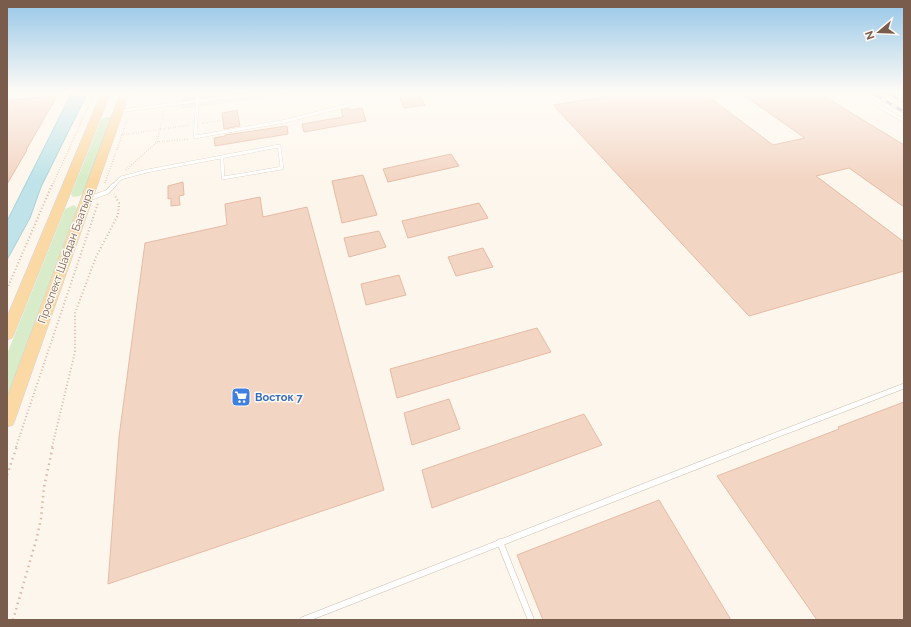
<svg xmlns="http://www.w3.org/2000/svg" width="911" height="627" viewBox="0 0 911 627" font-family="Raleway,sans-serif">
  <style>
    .industrial { fill: #efe9e4 }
    .green { fill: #d8ecc9 }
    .water { fill: #bfe3e8; stroke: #a5d3da }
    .building { fill: #f3d5c3; stroke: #e6bba3 }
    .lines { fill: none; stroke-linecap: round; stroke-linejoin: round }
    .lane-far3-casing { stroke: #d1beb0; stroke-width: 3.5 }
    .lane-far2-casing { stroke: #d1beb0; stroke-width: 5 }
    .lane-far1-casing { stroke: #d1beb0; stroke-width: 6 }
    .lane-casing { stroke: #d1beb0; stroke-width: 7 }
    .primary-casing { stroke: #dad1cd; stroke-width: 1 }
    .path-far2 { stroke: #d9b8a5; stroke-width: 1.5; stroke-dasharray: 0.5 2; stroke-linecap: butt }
    .path-far1 { stroke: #d9b8a5; stroke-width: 2; stroke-dasharray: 1 2.5; stroke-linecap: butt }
    .path { stroke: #d9b8a5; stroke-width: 2.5; stroke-dasharray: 1.5 4; stroke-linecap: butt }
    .lane-far3 { stroke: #fff; stroke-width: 3 }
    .lane-far2 { stroke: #fff; stroke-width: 4 }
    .lane-far1 { stroke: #fff; stroke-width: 5 }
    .lane { stroke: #fff; stroke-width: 6 }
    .primary { fill: #fbd9a5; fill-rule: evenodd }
    .rail-casing { stroke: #b9a8c9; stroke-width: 3 }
    .rail { stroke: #fffaf3; stroke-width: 2; stroke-dasharray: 6; stroke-linecap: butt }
    .labels { text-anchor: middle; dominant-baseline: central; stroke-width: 3; stroke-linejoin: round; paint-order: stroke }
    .street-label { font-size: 11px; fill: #7a5c4d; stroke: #fffaf3 }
    .shop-label { font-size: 11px; font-weight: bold; fill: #366cbe; stroke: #fffaf3; text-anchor: start }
  </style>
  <rect width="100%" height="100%" fill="#fdf6ec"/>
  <!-- industrial -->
  <polygon class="industrial" points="184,92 305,92 180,109"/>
  <!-- green -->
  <g class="green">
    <polygon points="106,117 112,118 84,192 80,196 73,197 71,194 101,120"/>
    <polygon points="74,205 77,208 7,399 7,354 65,209"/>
  </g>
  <!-- water -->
  <polygon class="water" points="72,92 88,92 41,187 30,218 7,260 7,221"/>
  <!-- building -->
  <g class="building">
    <polygon points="407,92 418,92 425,105 404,108 398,93"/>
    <polygon points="635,92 702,92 773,145 805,138 739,92 817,92 904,145 904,207 849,168 816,176 904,242 904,271 749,316 553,105"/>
    <polygon points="57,96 26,150 27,150 7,184 7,100"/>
    <polygon points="349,108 350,110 362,108 366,121 304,132 302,124 343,117 341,110"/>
    <polygon points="237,110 240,126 224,129 222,113"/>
    <polygon points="287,126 288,134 215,146 214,138 225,136 225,135"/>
    <polygon points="451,154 459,166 388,182 383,169"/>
    <polygon points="363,175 377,215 342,223 332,181"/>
    <polygon points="183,182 184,195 179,196 180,205 171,206 171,198 168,199 168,186"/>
    <polygon points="260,197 263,217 307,207 384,490 108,584 119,437 145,243 227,225 225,204"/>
    <polygon points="479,203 488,218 408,238 402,221"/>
    <polygon points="379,231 386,247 349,257 344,238"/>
    <polygon points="483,248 493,267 456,276 448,257"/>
    <polygon points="399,275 406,295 366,305 361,284"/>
    <polygon points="537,328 551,352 397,398 390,369"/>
    <polygon points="449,399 460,429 412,445 404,413"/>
    <polygon points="904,402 904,620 817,620 717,476 839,429 838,427"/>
    <polygon points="584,414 602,445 432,508 422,470"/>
    <polygon points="659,500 731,620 543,620 517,555"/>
  </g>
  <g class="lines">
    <defs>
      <g id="lane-far3">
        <polyline points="198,92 195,137 286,121 352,104"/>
        <polyline points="856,92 904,121"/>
        <polyline points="119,111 269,92"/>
        <polyline points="113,186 121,178 147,171 279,146 282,168 223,178 222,157"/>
      </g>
      <polyline id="lane-far2" points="88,199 107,192 114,185"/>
      <polyline id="lane-far1" points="745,447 904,386"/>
      <g id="lane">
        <polyline points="500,542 531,620"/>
        <polyline points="303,620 748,446"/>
      </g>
      <g id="primary">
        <polygon points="102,92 111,92 14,334 12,338 7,340 7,317"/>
        <polygon points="121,92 130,92 15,420 13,425 7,427 7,398"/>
      </g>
    </defs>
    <!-- lane-far3 casing -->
    <use href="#lane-far3" class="lane-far3-casing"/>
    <!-- lane-far2 casing -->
    <use href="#lane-far2" class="lane-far2-casing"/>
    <!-- lane-far1 casing -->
    <use href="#lane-far1" class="lane-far1-casing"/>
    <!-- lane casing -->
    <use href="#lane" class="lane-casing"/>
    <!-- primary casing -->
    <use href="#primary" class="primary-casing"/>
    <!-- path-far2 -->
    <g class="path-far2">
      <polyline points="202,123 220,121"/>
      <polyline points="121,135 190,125"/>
      <polyline points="157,142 189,139"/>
      <polyline points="126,170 157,142 164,111"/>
      <polyline points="105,183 128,118"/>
      <polyline points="52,186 95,92"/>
    </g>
    <!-- path-far1 -->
    <g class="path-far1">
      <polyline points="7,289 52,185"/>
      <polyline points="16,447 98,203"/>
      <polyline points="52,447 75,352 75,313 96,257 118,215 119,203 114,194"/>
    </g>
    <!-- path -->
    <g class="path">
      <polyline points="7,475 17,446"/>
      <polyline points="13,620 37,537 41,519 44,487 53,446"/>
    </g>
    <!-- lane-far3 -->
    <use href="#lane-far3" class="lane-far3"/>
    <!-- lane-far2 -->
    <use href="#lane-far2" class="lane-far2"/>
    <!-- lane-far1 -->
    <use href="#lane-far1" class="lane-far1"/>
    <!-- lane -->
    <use href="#lane" class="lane"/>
    <!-- primary -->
    <use href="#primary" class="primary"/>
    <defs>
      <g id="rail">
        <polyline points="871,92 904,112"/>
        <polyline points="887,92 904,102"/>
      </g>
    </defs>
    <!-- rail casing -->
    <use href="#rail" class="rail-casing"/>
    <!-- rail -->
    <use href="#rail" class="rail"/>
  </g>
  <!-- sky -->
  <linearGradient id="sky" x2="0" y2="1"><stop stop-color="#97c7e8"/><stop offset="0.51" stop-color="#fefbf6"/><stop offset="1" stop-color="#fefbf6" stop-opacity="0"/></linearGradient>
  <rect width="911" height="180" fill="url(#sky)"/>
  <!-- icons -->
  <defs>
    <symbol id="supermarket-square" viewBox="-11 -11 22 22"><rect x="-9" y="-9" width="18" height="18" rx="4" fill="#3f7fe0" stroke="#fffaf3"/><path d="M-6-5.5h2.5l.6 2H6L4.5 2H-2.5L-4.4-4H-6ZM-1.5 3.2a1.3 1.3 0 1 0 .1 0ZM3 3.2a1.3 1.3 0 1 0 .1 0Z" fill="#fff"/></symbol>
  </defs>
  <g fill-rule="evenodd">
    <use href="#supermarket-square" x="230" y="386" width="22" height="22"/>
  </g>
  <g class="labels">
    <!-- street labels -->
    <g class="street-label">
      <text transform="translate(66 256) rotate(-70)">Проспект Шабдан Баатыра</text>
    </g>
    <!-- shop labels -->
    <g class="shop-label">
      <text x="255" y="397">Восток 7</text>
    </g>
  </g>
  <!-- border -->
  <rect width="911" height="627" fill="none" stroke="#7a5c4d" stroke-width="16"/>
  <!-- north arrow -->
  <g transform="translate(879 32) rotate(251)" stroke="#fffaf3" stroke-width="3" paint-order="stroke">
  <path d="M0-3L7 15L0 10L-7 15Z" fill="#7a5c4d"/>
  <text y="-6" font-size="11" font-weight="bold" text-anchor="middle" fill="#7a5c4d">N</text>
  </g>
</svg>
